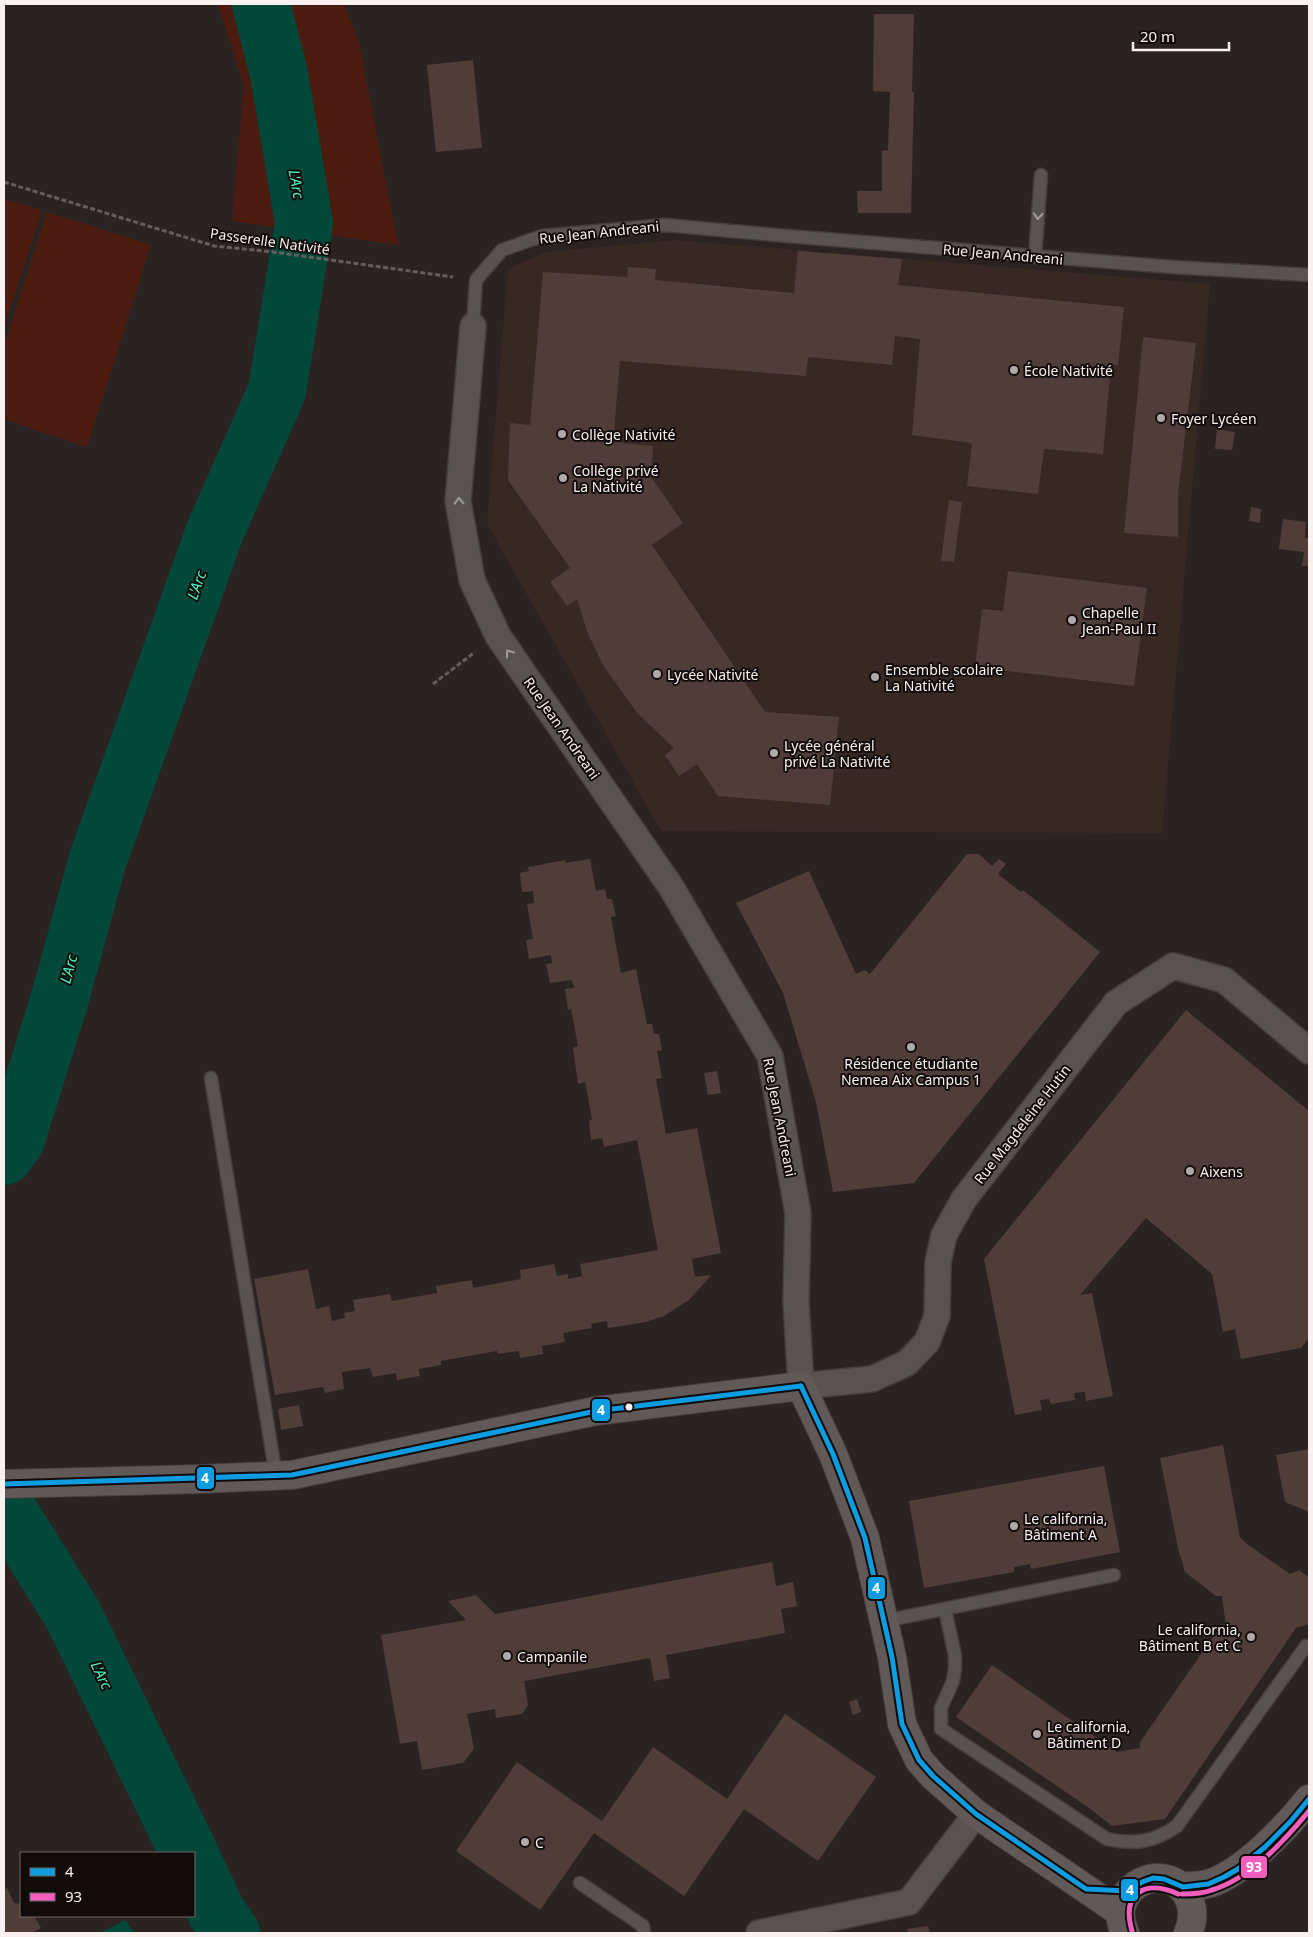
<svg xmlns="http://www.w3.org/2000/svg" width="1313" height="1937" viewBox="0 0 1313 1937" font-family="'Noto Sans',sans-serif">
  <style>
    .built { fill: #382824 }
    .green { fill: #4c1b0f }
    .water { fill: #044839 }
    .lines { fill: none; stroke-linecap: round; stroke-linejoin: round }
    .river { stroke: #044839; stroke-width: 58 }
    .building { fill: #503d39 }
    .lane-casing { stroke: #443e3d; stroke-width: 15 }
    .street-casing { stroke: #443e3d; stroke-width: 28 }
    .secondary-casing { stroke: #443e3d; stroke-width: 30 }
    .path { stroke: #615e5d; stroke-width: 3; stroke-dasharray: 5 2.5; stroke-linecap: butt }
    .lane { stroke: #585352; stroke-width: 12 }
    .street { stroke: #585352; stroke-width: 25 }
    .secondary { stroke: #615957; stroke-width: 28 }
    .bus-1-casing { stroke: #110c0b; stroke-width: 9 }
    .bus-2-casing { stroke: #110c0b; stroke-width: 9 }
    .bus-1 { stroke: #0d9cdf; stroke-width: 5 }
    .bus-2 { stroke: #f15ebd; stroke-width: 5 }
    .oneway { stroke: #a09a99 }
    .poi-dot { fill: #b1a9a7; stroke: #110c0b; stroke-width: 2 }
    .bus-dot { fill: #f9f1ef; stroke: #110c0b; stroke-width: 2 }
    .labels { text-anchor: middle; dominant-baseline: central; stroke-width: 4; stroke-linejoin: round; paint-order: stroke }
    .street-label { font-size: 14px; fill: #f9f1ef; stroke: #110c0b }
    .poi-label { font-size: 14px; fill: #f9f1ef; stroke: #110c0b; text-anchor: start }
    .water-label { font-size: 15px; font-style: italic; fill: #49f3c7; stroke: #110c0b }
    .line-badge { stroke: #110c0b; stroke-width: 2 }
    .badge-label { font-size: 14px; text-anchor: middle; font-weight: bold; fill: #fff }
  </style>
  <rect width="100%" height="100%" fill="#2a2322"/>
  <!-- built -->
  <polygon class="built" points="676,240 1210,284 1162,833 661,831 487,524 508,269 545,252"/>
  <!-- green -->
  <g class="green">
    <polygon points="218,4 344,4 359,42 398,245 232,221 244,86"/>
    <polygon points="4,199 42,210 4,328"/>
    <polygon points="47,212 151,245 87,447 4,419 4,346"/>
  </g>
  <!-- water -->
  <polygon class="water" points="125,1920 135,1933 103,1933 102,1932"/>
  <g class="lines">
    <!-- river -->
    <g class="river">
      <polyline points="4,1156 16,1139 60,998 97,862 215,531 277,391 304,223 279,74 261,4"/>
      <polyline points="4,1504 73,1615 189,1853"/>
      <polyline points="194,1864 217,1913 231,1933"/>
    </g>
  </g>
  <!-- building -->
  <g class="building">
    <polygon points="874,14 914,14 912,92 914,92 911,213 858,213 857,191 882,191 882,151 888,150 890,92 873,91"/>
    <polygon points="473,60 482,148 436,152 427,65"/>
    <polygon points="798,251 902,259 898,285 1124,307 1118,365 1111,365 1103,454 1044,449 1038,494 967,486 972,443 912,435 920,339 895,336 892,365 808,357 806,376 620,361 613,442 653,446 651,477 683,523 652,545 765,712 839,717 830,805 718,796 697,764 679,776 665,755 674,748 637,713 603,665 588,634 577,599 567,606 550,582 570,568 508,480 510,423 530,425 543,272 627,277 628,267 656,269 655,280 794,293"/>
    <polygon points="1143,337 1196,343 1178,494 1178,537 1124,533"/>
    <polygon points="1217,429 1235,432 1232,450 1215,449"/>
    <polygon points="949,500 962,502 954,562 941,561"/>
    <polygon points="1251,507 1261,509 1260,523 1249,521"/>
    <polygon points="1283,519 1306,522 1305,538 1309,538 1309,566 1302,566 1304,552 1279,549"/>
    <polygon points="1008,571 1147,588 1134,686 975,667 982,609 1003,611"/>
    <polygon points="967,854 979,854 992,866 999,859 1006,864 998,874 1021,892 1023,890 1100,952 914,1183 833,1192 816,1102 783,993 736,903 809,871 856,974 865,970 870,974"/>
    <polygon points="590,859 596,891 605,889 607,899 612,899 616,916 611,917 621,973 636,969 647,1024 652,1024 654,1034 659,1034 662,1050 657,1051 662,1078 656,1079 666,1134 697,1128 721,1253 692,1259 695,1277 710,1275 709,1278 689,1300 664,1316 646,1322 608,1328 607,1321 591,1324 592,1328 563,1333 565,1342 542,1346 543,1354 520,1358 519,1351 498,1354 497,1351 441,1361 441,1365 419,1369 420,1376 397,1380 396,1373 373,1377 370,1368 342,1372 344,1389 325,1393 323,1387 275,1395 254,1279 308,1269 316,1309 329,1306 332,1321 345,1318 344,1313 355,1311 353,1300 390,1294 392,1301 437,1293 436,1286 472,1280 473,1288 521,1279 520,1270 554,1264 557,1276 568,1274 568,1279 582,1276 580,1264 658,1250 637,1140 604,1147 602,1138 591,1140 589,1121 592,1119 585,1082 578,1084 573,1048 578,1046 571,1009 568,1010 565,989 574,988 572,980 550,983 546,964 552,963 551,955 529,959 526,940 533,939 527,904 534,903 533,891 522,892 520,873 529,871 528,867 565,860 565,863"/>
    <polygon points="1186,1010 1309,1111 1309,1338 1301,1348 1241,1359 1235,1329 1223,1332 1212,1274 1146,1218 1080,1295 1092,1293 1113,1396 1086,1401 1085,1392 1074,1393 1075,1400 1051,1404 1049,1399 1040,1400 1042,1410 1015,1415 984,1259"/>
    <polygon points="717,1071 721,1093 708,1095 704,1073"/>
    <polygon points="299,1405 303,1426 281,1430 278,1409"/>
    <polygon points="1223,1445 1240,1537 1247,1544 1290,1574 1299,1570 1309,1577 1309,1624 1296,1628 1165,1819 1112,1826 1092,1810 956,1717 992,1665 1117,1752 1140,1748 1140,1742 1222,1624 1226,1626 1222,1596 1216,1596 1185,1572 1178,1548 1160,1458"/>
    <polygon points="1309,1449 1309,1512 1285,1502 1276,1455"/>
    <polygon points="1104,1466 1120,1552 1031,1569 1030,1564 1014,1567 1014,1572 924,1588 909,1501"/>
    <polygon points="772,1562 776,1586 793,1582 797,1606 781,1609 785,1633 666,1655 670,1678 654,1681 650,1658 524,1681 528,1705 522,1714 496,1718 495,1709 467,1714 474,1749 463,1763 422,1770 417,1741 400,1744 381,1635 466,1620 448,1601 476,1595 495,1614"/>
    <polygon points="857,1699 861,1712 853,1715 849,1702"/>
    <polygon points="785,1714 876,1777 818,1861 744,1809 684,1896 594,1833 540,1910 456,1851 517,1762 602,1821 653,1747 727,1799"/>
    <polygon points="7,1888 14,1903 21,1904 21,1916 34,1916 41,1928 31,1933 4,1933 4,1889"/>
    <polygon points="928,1926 930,1933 908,1933 907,1929"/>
  </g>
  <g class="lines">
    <defs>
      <g id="lane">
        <polyline points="1035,257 1041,175"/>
        <polyline points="473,326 476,280 502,250 542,236 666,225 787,236 1172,267 1309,275"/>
        <polyline points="211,1078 276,1476"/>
        <path d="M 945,1609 L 955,1656 L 955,1669 L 953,1681 L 941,1708 L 941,1729 L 1107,1839 C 1134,1845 1154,1842 1177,1826 L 1306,1646"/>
        <polyline points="884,1621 1114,1575"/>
        <polyline points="580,1883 643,1926 644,1933"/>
      </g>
      <g id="street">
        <polyline points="473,326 458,501 472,580 498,636 671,887 770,1056 798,1213 796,1301 801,1386 872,1379 907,1363 927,1342 937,1316 938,1262 944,1235 964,1199 1116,1003 1173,966 1224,980 1309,1051"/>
        <polyline points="759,1933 909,1902 976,1814"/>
      </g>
      <g id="secondary">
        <polyline points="4,1484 202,1479 292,1475 596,1411 801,1386 833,1454 865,1538 892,1657 902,1724 919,1760 933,1776 976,1814 1120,1912"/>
        <path d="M 1181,1887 C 1190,1886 1202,1886 1211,1883 C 1245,1871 1287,1827 1309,1799"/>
        <path d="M 1125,1933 C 1103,1885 1170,1856 1189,1899 C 1194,1911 1193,1922 1188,1933"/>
      </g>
    </defs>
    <!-- lane casing -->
    <use href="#lane" class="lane-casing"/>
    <!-- street casing -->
    <use href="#street" class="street-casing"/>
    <!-- secondary casing -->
    <use href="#secondary" class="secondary-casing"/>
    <!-- path -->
    <g class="path">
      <polyline points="4,182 214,246 273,252 453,277"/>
      <polyline points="433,684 475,652"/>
    </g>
    <!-- lane -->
    <use href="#lane" class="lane"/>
    <!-- street -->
    <use href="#street" class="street"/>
    <!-- secondary -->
    <use href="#secondary" class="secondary"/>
    <defs>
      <g id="bus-1">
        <polyline points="801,1386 833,1454 865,1538 892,1657 902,1724 919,1760 933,1776 976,1814 1086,1889 1128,1891 1142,1882 1153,1878 1164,1879 1183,1887 1208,1884 1224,1877 1238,1869 1265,1847 1290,1822 1309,1799"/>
        <polyline points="4,1484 292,1475 596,1411 801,1386"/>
      </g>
      <g id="bus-2">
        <path d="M 1182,1894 C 1192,1894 1202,1894 1212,1890 C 1251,1878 1284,1841 1309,1811"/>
        <path d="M 1132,1931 C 1121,1893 1145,1879 1178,1894"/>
      </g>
    </defs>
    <!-- bus-1 casing -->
    <use href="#bus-1" class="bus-1-casing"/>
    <!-- bus-2 casing -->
    <use href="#bus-2" class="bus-2-casing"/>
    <!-- bus-1 -->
    <use href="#bus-1" class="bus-1"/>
    <!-- bus-2 -->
    <use href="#bus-2" class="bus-2"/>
  </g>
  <!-- one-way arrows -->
  <defs><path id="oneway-chevron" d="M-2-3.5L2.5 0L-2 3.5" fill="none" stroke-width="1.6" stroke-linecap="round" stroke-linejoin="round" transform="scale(1.25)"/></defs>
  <g class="oneway">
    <use href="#oneway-chevron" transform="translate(1038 216) rotate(94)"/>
    <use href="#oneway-chevron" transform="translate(459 501) rotate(-92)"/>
    <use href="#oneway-chevron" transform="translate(509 653) rotate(-125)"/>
  </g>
  <!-- markers -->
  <g class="poi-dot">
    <circle cx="1014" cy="370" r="5"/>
    <circle cx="1161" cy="418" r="5"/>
    <circle cx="562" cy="434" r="5"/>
    <circle cx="563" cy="478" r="5"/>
    <circle cx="1072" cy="620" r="5"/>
    <circle cx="657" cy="674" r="5"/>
    <circle cx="875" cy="677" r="5"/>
    <circle cx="774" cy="753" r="5"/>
    <circle cx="911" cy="1047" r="5"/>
    <circle cx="1190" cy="1171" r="5"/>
    <circle cx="1014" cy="1526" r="5"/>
    <circle cx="1251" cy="1637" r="5"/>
    <circle cx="507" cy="1656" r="5"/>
    <circle cx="1037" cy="1734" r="5"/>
    <circle cx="525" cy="1842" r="5"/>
  </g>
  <circle class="bus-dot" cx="629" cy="1407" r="4.5"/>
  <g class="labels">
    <!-- street labels -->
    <g class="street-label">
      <text transform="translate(599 232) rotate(-6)">Rue Jean Andreani</text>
      <text transform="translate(270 241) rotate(8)">Passerelle Nativité</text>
      <text transform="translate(1003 254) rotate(5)">Rue Jean Andreani</text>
      <text transform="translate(562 728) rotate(55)">Rue Jean Andreani</text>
      <text transform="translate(780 1117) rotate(79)">Rue Jean Andreani</text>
      <text transform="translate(1022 1124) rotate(-52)">Rue Magdeleine Hutin</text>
    </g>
    <!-- poi labels -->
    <g class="poi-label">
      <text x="1024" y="370">École Nativité</text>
      <text x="1171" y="418">Foyer Lycéen</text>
      <text x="572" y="434">Collège Nativité</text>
      <text x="573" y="470">Collège privé<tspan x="573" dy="16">La Nativité</tspan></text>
      <text x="1082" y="612">Chapelle<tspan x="1082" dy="16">Jean-Paul II</tspan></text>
      <text x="885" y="669">Ensemble scolaire<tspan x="885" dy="16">La Nativité</tspan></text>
      <text x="667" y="674">Lycée Nativité</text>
      <text x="784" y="745">Lycée général<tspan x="784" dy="16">privé La Nativité</tspan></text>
      <text x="911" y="1063" text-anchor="middle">Résidence étudiante<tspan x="911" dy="16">Nemea Aix Campus 1</tspan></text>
      <text x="1200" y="1171">Aixens</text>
      <text x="1024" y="1518">Le california,<tspan x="1024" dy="16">Bâtiment A</tspan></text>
      <text x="1241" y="1629" text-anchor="end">Le california,<tspan x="1241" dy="16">Bâtiment B et C</tspan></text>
      <text x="517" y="1656">Campanile</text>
      <text x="1047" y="1726">Le california,<tspan x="1047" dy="16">Bâtiment D</tspan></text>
      <text x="535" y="1842">C</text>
    </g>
    <!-- water labels -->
    <g class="water-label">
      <text transform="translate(297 184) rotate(80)">L'Arc</text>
      <text transform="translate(196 585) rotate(-70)">L'Arc</text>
      <text transform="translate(68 969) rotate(-75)">L'Arc</text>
      <text transform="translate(102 1675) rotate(64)">L'Arc</text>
    </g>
  </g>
  <g class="line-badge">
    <rect x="591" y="1398" width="20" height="24" rx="5" fill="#0d9cdf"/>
    <rect x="196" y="1466" width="19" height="24" rx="5" fill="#0d9cdf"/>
    <rect x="867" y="1576" width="19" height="24" rx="5" fill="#0d9cdf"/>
    <rect x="1240" y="1855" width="28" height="24" rx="5" fill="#f15ebd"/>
    <rect x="1120" y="1878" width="19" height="24" rx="5" fill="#0d9cdf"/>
  </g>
  <g class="badge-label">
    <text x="601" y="1415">4</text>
    <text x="205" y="1483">4</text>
    <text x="876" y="1593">4</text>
    <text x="1254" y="1872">93</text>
    <text x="1130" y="1895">4</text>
  </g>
  <!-- border -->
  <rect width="1313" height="1937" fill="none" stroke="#f9f1ef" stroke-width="10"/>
  <!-- legend -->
  <rect x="20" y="1852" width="175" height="65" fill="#110c0b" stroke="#6e6866"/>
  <rect x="30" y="1868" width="25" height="8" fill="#0d9cdf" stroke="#6e6866"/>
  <text x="65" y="1877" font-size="15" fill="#f9f1ef">4</text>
  <rect x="30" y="1893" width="25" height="8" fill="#f15ebd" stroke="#6e6866"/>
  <text x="65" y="1902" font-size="15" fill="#f9f1ef">93</text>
  <!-- scale -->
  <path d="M1133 42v8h96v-8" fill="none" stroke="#f9f1ef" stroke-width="2.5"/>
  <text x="1140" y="42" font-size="15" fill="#f9f1ef" stroke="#110c0b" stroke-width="4" paint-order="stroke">20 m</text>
</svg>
